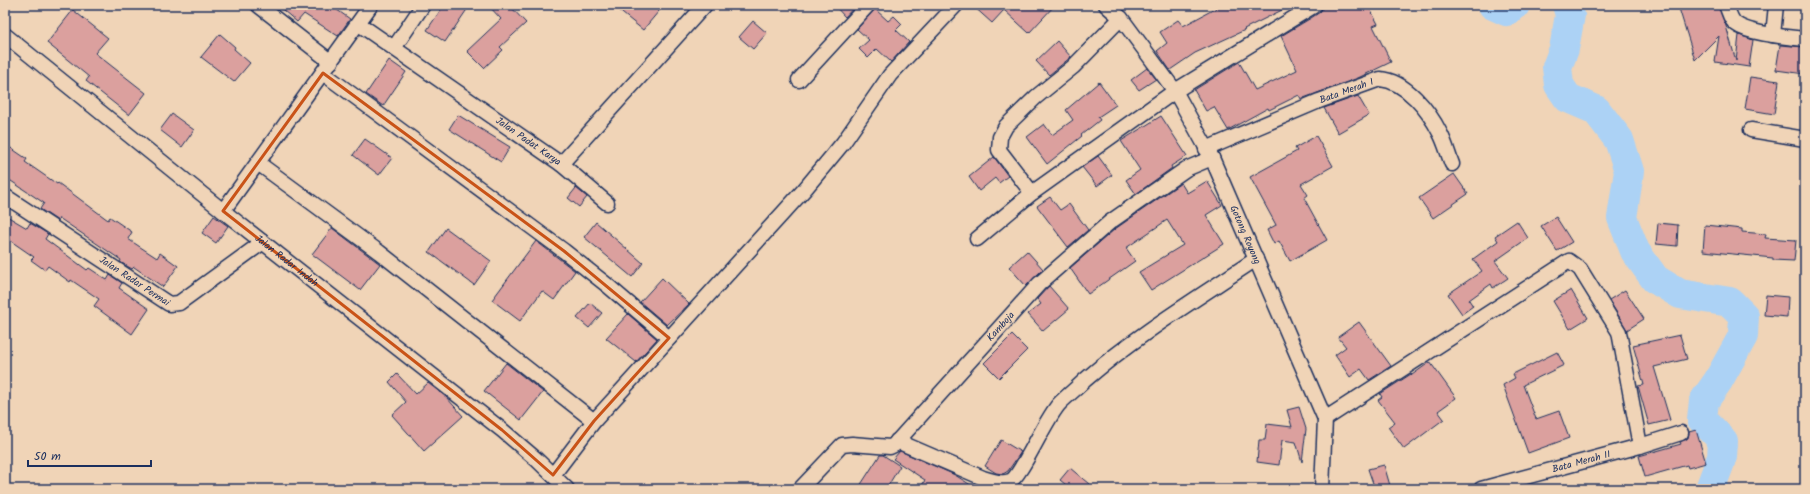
<svg xmlns="http://www.w3.org/2000/svg" width="1810" height="494" viewBox="0 0 1810 494" font-family="Kalam,sans-serif">
  <style>
    .lines { fill: none; stroke-linecap: round; stroke-linejoin: round }
    .river { stroke: #acd2f5; stroke-width: 30 }
    .building { fill: #dba09e; stroke: #1b2f5e }
    .street-casing { stroke: #1b2f5e; stroke-width: 17 }
    .street { stroke: #f0d4b7; stroke-width: 14 }
    .marked { fill: none; stroke: #c95318; stroke-width: 3; stroke-linejoin: round }
    .labels { text-anchor: middle; dominant-baseline: central; stroke-width: 4; stroke-linejoin: round; paint-order: stroke }
    .street-label { font-size: 10px; fill: #1b2f5e; stroke: #f0d4b7 }
  </style>
  <rect width="100%" height="100%" fill="#f0d4b7"/>
  <filter id="ink" filterUnits="userSpaceOnUse"><feTurbulence type="fractalNoise" baseFrequency=".025" numOctaves="2"/><feDisplacementMap in="SourceGraphic" scale="8" xChannelSelector="R" yChannelSelector="G"/><feConvolveMatrix kernelMatrix="1 2 1 2 8 2 1 2 1" color-interpolation-filters="sRGB"/></filter>
  <g filter="url(#ink)">
    <g class="lines">
      <!-- river -->
      <g class="river">
        <polyline points="1493,5 1506,11 1515,5"/>
        <polyline points="1567,5 1570,15 1564,49 1557,67 1559,85 1568,98 1596,110 1619,140 1629,171 1622,218 1635,251 1655,279 1680,294 1730,302 1744,316 1743,336 1718,381 1704,401 1702,419 1723,441 1722,457 1710,489"/>
      </g>
    </g>
    <!-- building -->
    <g class="building">
      <polygon points="277,5 330,5 350,19 338,36 304,14 297,22"/>
      <polygon points="444,5 470,5 445,42 427,30"/>
      <polygon points="488,5 509,5 526,23 500,47 503,50 484,68 467,51 501,19"/>
      <polygon points="612,5 664,5 643,30"/>
      <polygon points="834,5 856,5 845,17"/>
      <polygon points="972,5 1055,5 1029,33 1004,10 992,23"/>
      <polygon points="1222,5 1292,5 1244,29 1245,30 1195,53 1170,70 1157,51 1167,43 1160,32 1178,20 1183,26"/>
      <polygon points="1325,5 1368,5 1378,24 1373,26 1391,62 1358,78 1301,99 1299,95 1269,110 1268,108 1228,130 1214,107 1206,111 1194,90 1239,62 1255,90 1297,70 1281,36 1311,18 1320,12"/>
      <polygon points="1678,5 1718,5 1726,26 1736,61 1739,35 1753,40 1749,67 1715,62 1719,36 1695,60"/>
      <polygon points="875,9 888,21 894,16 902,24 896,30 909,42 891,62 877,49 868,58 859,49 869,40 857,29"/>
      <polygon points="73,10 108,38 95,53 146,93 129,115 86,81 89,77 47,43"/>
      <polygon points="753,21 767,33 753,49 739,37"/>
      <polygon points="220,34 235,47 234,49 250,63 234,82 201,57"/>
      <polygon points="1057,41 1071,57 1049,75 1036,61"/>
      <polygon points="1780,45 1805,47 1805,74 1776,70"/>
      <polygon points="389,60 406,72 383,106 366,94"/>
      <polygon points="1147,68 1156,79 1139,90 1131,80"/>
      <polygon points="1750,77 1779,81 1774,114 1745,109"/>
      <polygon points="1099,82 1116,105 1098,117 1100,120 1081,135 1082,136 1047,164 1027,137 1044,124 1052,135 1073,120 1066,110"/>
      <polygon points="1358,96 1369,115 1338,133 1324,108"/>
      <polygon points="172,114 194,130 182,147 160,130"/>
      <polygon points="458,115 510,147 501,162 449,129"/>
      <polygon points="1161,116 1187,156 1171,166 1172,168 1136,194 1126,180 1140,170 1121,141"/>
      <polygon points="1316,136 1333,166 1301,184 1308,195 1304,198 1327,240 1290,261 1279,241 1274,244 1267,230 1276,225 1250,177 1297,151 1295,148"/>
      <polygon points="365,139 392,158 379,175 353,155"/>
      <polygon points="5,144 27,159 25,162 57,184 58,183 108,220 110,217 132,232 128,239 157,258 160,253 178,266 163,287 134,267 132,269 120,262 121,260 59,218 58,221 40,209 44,203 5,177"/>
      <polygon points="1098,156 1112,175 1097,186 1082,167"/>
      <polygon points="994,157 1008,176 999,183 995,178 979,191 969,177"/>
      <polygon points="1454,174 1468,194 1433,218 1419,198"/>
      <polygon points="1207,181 1222,205 1206,215 1224,244 1151,290 1139,272 1183,245 1167,220 1126,248 1135,261 1088,294 1070,268 1115,229 1181,183 1187,193"/>
      <polygon points="576,188 587,197 579,207 568,198"/>
      <polygon points="1050,197 1060,210 1069,204 1088,230 1068,247 1037,206"/>
      <polygon points="5,215 27,228 30,223 48,234 45,239 87,270 89,268 107,280 110,275 122,283 119,288 149,309 132,334 94,306 99,299 71,280 70,282 48,266 45,270 31,260 34,257 5,237"/>
      <polygon points="214,216 228,226 216,243 202,233"/>
      <polygon points="1556,217 1572,242 1557,251 1541,226"/>
      <polygon points="1517,221 1528,238 1495,261 1508,278 1493,288 1491,284 1469,300 1473,306 1462,314 1448,294 1482,271 1473,259 1498,241 1495,236"/>
      <polygon points="596,222 643,263 632,277 584,237"/>
      <polygon points="1658,223 1678,225 1677,246 1656,244"/>
      <polygon points="1705,225 1742,229 1742,232 1766,234 1765,238 1796,240 1794,261 1773,260 1773,258 1703,251"/>
      <polygon points="332,228 380,264 360,290 312,254"/>
      <polygon points="446,228 491,261 474,285 429,252"/>
      <polygon points="536,241 575,271 554,300 542,291 520,321 492,300"/>
      <polygon points="1027,251 1043,269 1026,286 1009,267"/>
      <polygon points="662,278 689,304 667,325 640,302"/>
      <polygon points="1049,286 1069,309 1043,331 1028,314 1041,304 1037,299"/>
      <polygon points="1571,290 1588,318 1570,329 1553,301"/>
      <polygon points="1625,290 1644,319 1627,330 1609,300"/>
      <polygon points="1766,295 1788,297 1787,317 1764,315"/>
      <polygon points="590,303 602,313 589,328 577,318"/>
      <polygon points="628,314 657,339 636,362 606,338"/>
      <polygon points="1359,322 1391,366 1369,380 1361,369 1350,377 1335,355 1346,347 1338,337"/>
      <polygon points="1012,335 1027,350 999,378 984,363"/>
      <polygon points="1680,335 1687,359 1654,367 1670,420 1649,425 1638,386 1644,385 1633,345"/>
      <polygon points="1557,352 1564,365 1523,385 1536,419 1559,411 1569,438 1528,453 1503,385 1515,378 1513,374"/>
      <polygon points="1430,362 1456,398 1438,411 1444,419 1404,449 1388,427 1395,422 1378,400 1382,397 1380,394 1411,374 1412,375"/>
      <polygon points="506,363 543,392 521,420 484,391"/>
      <polygon points="397,374 416,394 428,383 446,397 463,416 424,451 392,415 406,402 389,382"/>
      <polygon points="1299,407 1306,429 1302,462 1296,442 1282,440 1279,465 1257,462 1259,440 1265,440 1267,424 1292,427 1287,410"/>
      <polygon points="1696,430 1706,463 1688,468 1687,465 1645,477 1639,456 1681,444 1680,442 1688,438 1689,432"/>
      <polygon points="1001,440 1021,452 1008,471 1003,474 996,473 985,466"/>
      <polygon points="900,451 955,475 977,489 920,489 925,480 893,459"/>
      <polygon points="880,455 883,455 900,466 886,489 858,489"/>
      <polygon points="1384,465 1391,489 1375,489 1368,469"/>
      <polygon points="1070,468 1095,489 1071,489 1060,480"/>
    </g>
    <g class="lines">
      <defs>
        <g id="street">
          <polyline points="258,5 331,62"/>
          <path id="s1" d="M 1106,5 L 1121,18 L 1175,91 L 1212,158 L 1325,419 L 1322,489"/>
          <path d="M 1726,5 C 1729,11 1730,20 1736,24 C 1749,34 1788,37 1805,39"/>
          <path id="s2" d="M 359,24 L 561,164 L 705,5"/>
          <path id="s3" d="M 5,35 L 223,211 L 502,430 L 536,459 L 567,489"/>
          <polyline points="1773,35 1776,5"/>
          <polyline points="394,48 423,5"/>
          <polyline points="323,73 564,251 607,285 669,338"/>
          <polyline points="799,80 868,5"/>
          <polyline points="1751,130 1805,139"/>
          <path id="s4" d="M 1206,149 L 1319,101 L 1380,79 C 1406,81 1429,111 1440,133 C 1445,142 1448,154 1452,164"/>
          <polyline points="258,163 379,252 594,421"/>
          <polyline points="561,164 607,203"/>
          <polyline points="1032,193 999,150 1000,137 1006,126 1036,97 1073,67 1121,18"/>
          <path id="s5" d="M 5,196 L 169,304 L 179,303 L 263,242"/>
          <polyline points="223,211 371,5"/>
          <polyline points="977,239 1032,193 1175,91 1315,5"/>
          <polyline points="1325,419 1569,261 1580,269 1619,332 1640,446"/>
          <path d="M 897,441 L 983,478 C 991,480 1001,485 1010,481 C 1021,477 1046,417 1060,403 C 1068,395 1077,388 1085,380 C 1138,334 1198,298 1256,259"/>
          <polyline points="553,475 594,421 804,190 843,143 890,75 956,5"/>
          <path id="s6" d="M 800,489 L 842,445 L 852,444 L 890,447 L 894,445 L 1039,284 L 1110,222 L 1186,169 L 1212,158"/>
          <path id="s7" d="M 1481,489 L 1640,446 L 1681,433"/>
        </g>
      </defs>
      <!-- street casing -->
      <use href="#street" class="street-casing"/>
      <!-- street -->
      <use href="#street" class="street"/>
    </g>
  </g>
  <!-- marked area -->
  <path class="marked" d="M 323,73 L 564,251 L 669,338 L 594,421 L 553,475 L 502,430 L 223,211 Z"/>
  <g class="labels">
    <!-- street labels -->
    <g class="street-label">
      <text stroke="none"><textPath href="#s4" startOffset="152">Bata Merah I</textPath></text>
      <text stroke="none"><textPath href="#s2" startOffset="206">Jalan Padat Karya</textPath></text>
      <text stroke="none"><textPath href="#s1" startOffset="271">Gotong Royong</textPath></text>
      <text stroke="none"><textPath href="#s3" startOffset="361">Jalan Radar Indah</textPath></text>
      <text stroke="none"><textPath href="#s5" startOffset="155">Jalan Radar Permai</textPath></text>
      <text stroke="none"><textPath href="#s6" startOffset="273">Kamboja</textPath></text>
      <text stroke="none"><textPath href="#s7" startOffset="104">Bata Merah II</textPath></text>
    </g>
  </g>
  <!-- margin -->
  <rect width="1810" height="494" fill="none" stroke="#f0d4b7" stroke-width="20"/>
  <rect x="10" y="10" width="1790" height="474" fill="none" stroke="#1b2f5e" stroke-width="1.5" filter="url(#ink)"/>
  <!-- scale -->
  <path d="M28 460v6h123v-6" fill="none" stroke="#1b2f5e" stroke-width="2"/>
  <text x="34" y="460" font-size="12" fill="#1b2f5e" stroke="#f0d4b7" stroke-width="3" paint-order="stroke">50 m</text>
</svg>
